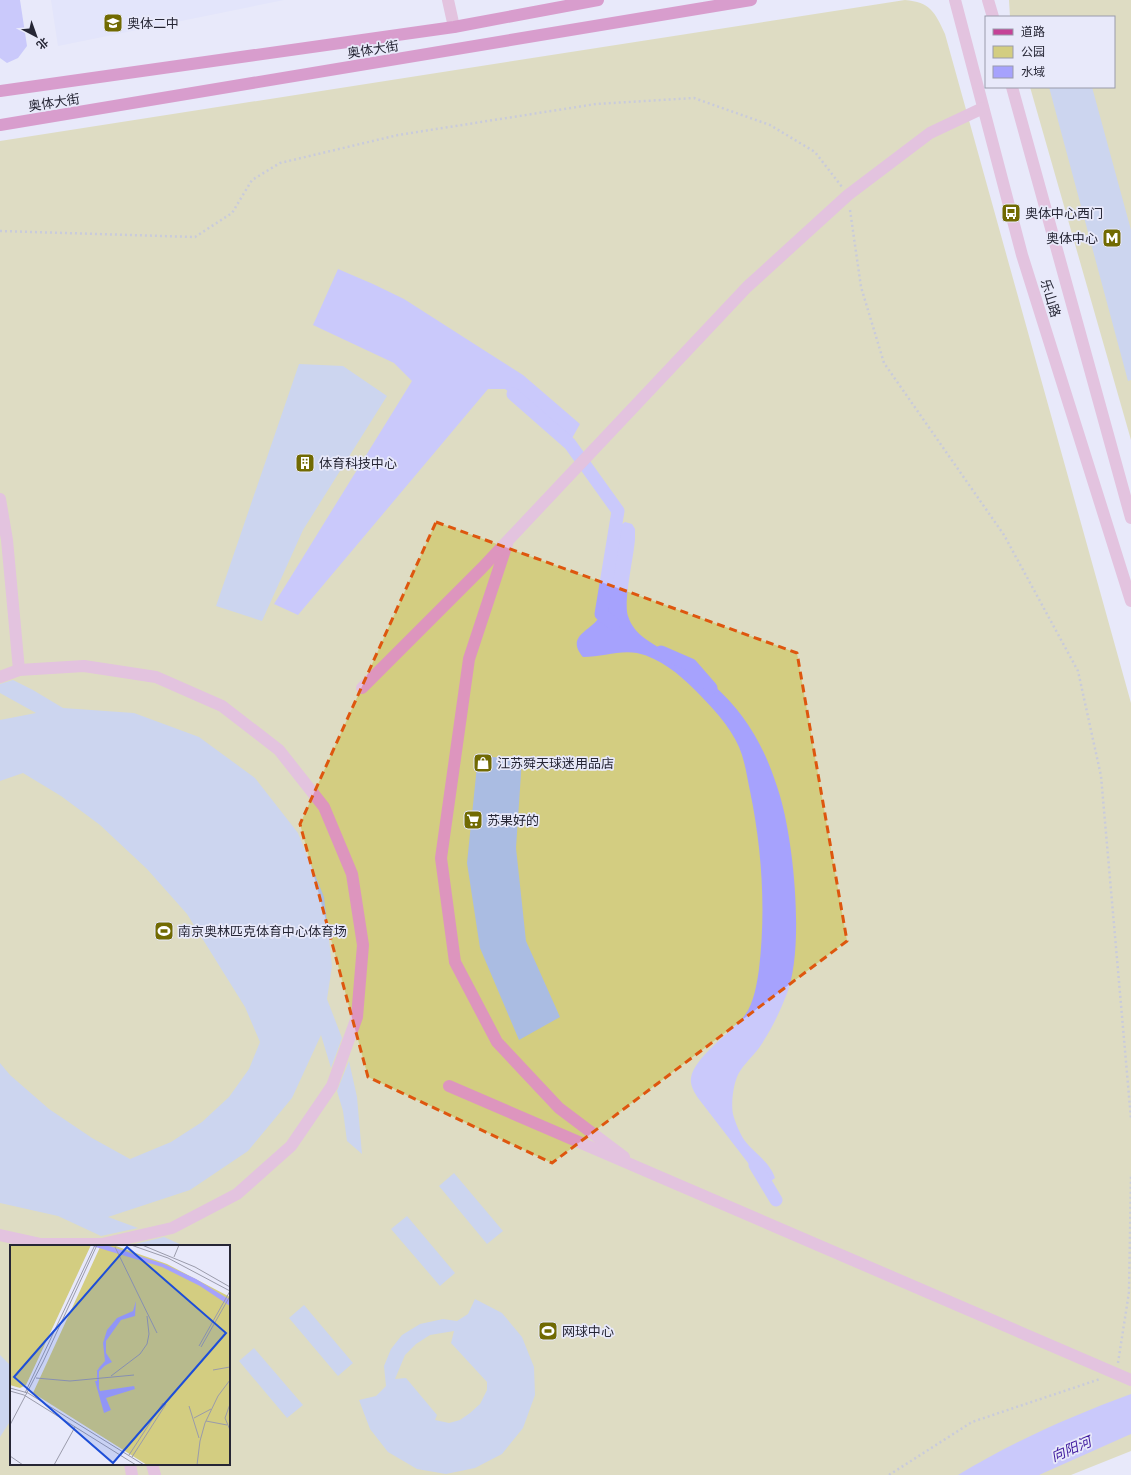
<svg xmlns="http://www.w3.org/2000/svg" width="1131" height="1475" viewBox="0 0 1131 1475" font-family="Ubuntu,'Noto Sans SC',sans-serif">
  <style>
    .built { fill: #dedffc }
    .green { fill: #d3cd81; fill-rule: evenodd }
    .water { fill: #a6a2fd }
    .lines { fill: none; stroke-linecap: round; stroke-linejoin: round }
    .canal { stroke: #a6a2fd; stroke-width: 13 }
    .building { fill: #aabce2; fill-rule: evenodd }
    .path { stroke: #a5a6b6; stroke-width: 2.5; stroke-dasharray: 2 3; stroke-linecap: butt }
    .minor { stroke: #dd95be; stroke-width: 12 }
    .major { stroke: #c54297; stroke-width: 12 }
    .marked { fill: none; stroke: #de560e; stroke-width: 3; stroke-dasharray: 8 5; stroke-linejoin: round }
    .labels { text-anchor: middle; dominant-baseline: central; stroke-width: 3.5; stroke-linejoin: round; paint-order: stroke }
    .poi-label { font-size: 13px; fill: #262635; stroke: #e8e9fa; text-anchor: start }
    .street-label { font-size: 13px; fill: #262635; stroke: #e8e9fa }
    .water-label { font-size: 14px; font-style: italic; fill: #3e199e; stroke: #e8e9fa }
    .inset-river { fill: none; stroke: #a6a2fd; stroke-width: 2 }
    .inset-road { fill: none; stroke: #9a9bab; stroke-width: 1 }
    .view { fill: #1d4ed8; fill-opacity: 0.15; stroke: #1d4ed8; stroke-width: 2 }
    .inset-edge { fill: none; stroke: #262635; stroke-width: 2 }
  </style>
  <rect width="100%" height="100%" fill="#e8e9fa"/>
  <!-- built -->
  <polygon class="built" points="51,0 284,0 58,46"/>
  <!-- green -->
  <g class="green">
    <path d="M 905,0 C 930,2 935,12 945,34 L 1131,703 L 1131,1451 L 1071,1475 L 0,1475 L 0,141 ZM 11,1246 L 229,1246 L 229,1464 L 11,1464 Z"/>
    <polygon points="1009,0 1131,0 1131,440 1030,87 1114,87 1114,17 1010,17"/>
  </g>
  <!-- water -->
  <g class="water">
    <polygon points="0,0 20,0 27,46 18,58 7,63 0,58"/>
    <polygon points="338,269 373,284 404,299 490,354 523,375 580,424 571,440 505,389 488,389 298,615 274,604 412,381 394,363 313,325"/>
    <path d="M 625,522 L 632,524 L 635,529 L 635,539 C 634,556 623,602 628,616 C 634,636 654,644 670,654 C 684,663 700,673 712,684 C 748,715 767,752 780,796 C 794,843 805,951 786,996 C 779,1014 770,1032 759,1048 C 752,1057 741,1067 737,1077 C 733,1087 731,1104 733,1114 C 735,1122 740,1134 745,1141 C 754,1153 770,1162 775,1178 L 771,1181 L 763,1180 L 755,1172 L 698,1098 C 694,1092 690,1085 691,1078 C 694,1057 731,1033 745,1015 C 754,1003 757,983 759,969 C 766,910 762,849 750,791 C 747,777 745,761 739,747 C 730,726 712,707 695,690 C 679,674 660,658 637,653 C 619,650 602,657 583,657 C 566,637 588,632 598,619 C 604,612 608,602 610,594 C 617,575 608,531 625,522 Z"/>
    <path d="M 1131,1394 L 1131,1434 L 1039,1475 L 958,1475 C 1012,1442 1071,1416 1131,1394 Z"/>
  </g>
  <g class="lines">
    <!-- canal -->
    <g class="canal">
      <polyline points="513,394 570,444 618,511 601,614 614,624"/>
      <polyline points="661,652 691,665 711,688"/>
      <polyline points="755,1165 776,1200"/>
    </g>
  </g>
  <!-- building -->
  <g class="building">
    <polygon points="1049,87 1092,87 1131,230 1131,380 1128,381"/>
    <polygon points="299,364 343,366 387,396 303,530 262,621 216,606"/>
    <polygon points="13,680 33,690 63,708 134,713 199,737 255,778 298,833 324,897 332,966 327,999 342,1038 331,1068 321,1035 292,1098 248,1151 190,1190 108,1217 138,1228 101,1236 58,1216 0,1203 0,1063 10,1075 49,1109 92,1138 130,1159 171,1142 202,1122 229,1097 249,1069 260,1042 245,1007 187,914 147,869 100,825 61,796 23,773 0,781 0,720 36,713 0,693 0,684"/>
    <polygon points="478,756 522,759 516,848 526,941 560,1017 519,1040 480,948 467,863"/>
    <polygon points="349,1061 357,1097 362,1154 347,1141 343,1111 337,1091"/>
    <polygon points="454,1173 503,1231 487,1244 439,1186"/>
    <polygon points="407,1216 455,1273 440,1286 391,1229"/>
    <polygon points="164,1237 184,1246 127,1246"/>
    <path d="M 475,1299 L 502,1313 L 522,1337 L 534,1367 L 535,1395 L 523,1428 L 502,1454 L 475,1468 L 446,1474 L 417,1469 L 388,1452 L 370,1429 L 359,1400 L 376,1396 L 386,1386 L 384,1366 L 391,1349 L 402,1335 L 420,1324 L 443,1319 L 457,1321 L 468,1314 ZM 454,1331 L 451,1343 L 487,1382 L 487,1390 L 480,1404 L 470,1413 L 460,1420 L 449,1423 L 435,1420 L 437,1415 L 406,1378 L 395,1379 L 405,1355 L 416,1344 L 430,1335 Z"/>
    <polygon points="304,1305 353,1363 338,1376 289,1318"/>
    <polygon points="254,1348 303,1405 287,1418 239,1361"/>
    <polygon points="0,1355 11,1366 11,1420 0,1437"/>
  </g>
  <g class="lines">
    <!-- path -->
    <g class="path">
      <polyline points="850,210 861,287 884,363 1004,535 1078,671 1101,776 1131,1119"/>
      <polyline points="0,231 195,237 232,213 252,180 280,163 398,135 596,104 694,98 770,125 815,152 842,187"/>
      <polyline points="1118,1363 1129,1292 1131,1176"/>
      <polyline points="889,1475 972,1422 1100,1379"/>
    </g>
    <!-- minor -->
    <g class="minor">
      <polyline points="448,0 454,27"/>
      <polyline points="955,0 1022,255 1131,601"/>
      <polyline points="988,0 993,17"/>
      <polyline points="1012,87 1131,518"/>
      <polyline points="0,499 7,540 19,670"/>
      <polyline points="507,544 469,659 441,858 455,962 497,1042 559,1108 624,1157"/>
      <polyline points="0,677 19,670 84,666 156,677 222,706 279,750 324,807 352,874 363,945 357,1017 332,1086 291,1146 237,1194 172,1228 102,1244 41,1244 0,1235"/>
      <polyline points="362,688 482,568 747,287 848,195 930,133 983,108"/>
      <polyline points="449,1086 1131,1380"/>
      <polyline points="130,1464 132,1475"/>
      <polyline points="152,1464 155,1475"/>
    </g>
    <!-- major -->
    <g class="major">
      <polyline points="0,91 454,27 598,0"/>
      <polyline points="0,125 751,0"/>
    </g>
  </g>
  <!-- marked area -->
  <path d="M0 0H1131V1475H0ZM 436,522 L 797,653 L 847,941 L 552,1163 L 368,1077 L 300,824 Z" fill="#e8e9fa" fill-opacity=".55" fill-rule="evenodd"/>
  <path class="marked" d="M 436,522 L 797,653 L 847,941 L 552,1163 L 368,1077 L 300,824 Z"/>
  <!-- icons -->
  <defs>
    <symbol id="school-square" viewBox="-11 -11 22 22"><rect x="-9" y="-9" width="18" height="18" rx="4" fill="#716a02" stroke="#e8e9fa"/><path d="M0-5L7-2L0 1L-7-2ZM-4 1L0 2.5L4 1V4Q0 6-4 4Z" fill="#fff"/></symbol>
    <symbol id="bus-square" viewBox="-11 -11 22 22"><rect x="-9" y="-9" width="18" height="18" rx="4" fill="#716a02" stroke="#e8e9fa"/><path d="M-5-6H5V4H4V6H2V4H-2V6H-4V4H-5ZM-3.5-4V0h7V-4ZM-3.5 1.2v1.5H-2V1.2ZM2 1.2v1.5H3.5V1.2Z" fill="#fff"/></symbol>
    <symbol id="metro-square" viewBox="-11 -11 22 22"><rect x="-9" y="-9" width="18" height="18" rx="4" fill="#716a02" stroke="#e8e9fa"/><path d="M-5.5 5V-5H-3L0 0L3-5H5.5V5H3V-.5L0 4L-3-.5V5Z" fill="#fff"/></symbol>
    <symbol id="building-square" viewBox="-11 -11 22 22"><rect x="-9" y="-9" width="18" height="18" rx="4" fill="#716a02" stroke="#e8e9fa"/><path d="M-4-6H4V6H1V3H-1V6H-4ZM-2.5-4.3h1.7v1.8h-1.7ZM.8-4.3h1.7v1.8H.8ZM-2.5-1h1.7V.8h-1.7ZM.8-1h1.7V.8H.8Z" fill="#fff"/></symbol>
    <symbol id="shop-square" viewBox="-11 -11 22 22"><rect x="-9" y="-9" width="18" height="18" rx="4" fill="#716a02" stroke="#e8e9fa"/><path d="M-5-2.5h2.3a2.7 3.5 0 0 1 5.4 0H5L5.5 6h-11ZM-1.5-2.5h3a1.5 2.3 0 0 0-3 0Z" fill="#fff"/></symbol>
    <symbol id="supermarket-square" viewBox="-11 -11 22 22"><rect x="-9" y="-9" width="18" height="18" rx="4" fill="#716a02" stroke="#e8e9fa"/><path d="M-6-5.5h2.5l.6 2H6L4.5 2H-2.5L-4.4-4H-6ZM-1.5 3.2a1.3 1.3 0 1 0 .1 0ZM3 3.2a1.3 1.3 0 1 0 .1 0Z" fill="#fff"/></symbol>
    <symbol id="stadium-square" viewBox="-11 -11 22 22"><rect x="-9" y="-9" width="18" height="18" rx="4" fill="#716a02" stroke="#e8e9fa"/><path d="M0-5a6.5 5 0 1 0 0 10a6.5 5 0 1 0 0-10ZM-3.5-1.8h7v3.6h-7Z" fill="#fff"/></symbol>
  </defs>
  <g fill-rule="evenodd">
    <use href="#school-square" x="102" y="12" width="22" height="22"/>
    <use href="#bus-square" x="1000" y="202" width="22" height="22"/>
    <use href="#metro-square" x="1101" y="227" width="22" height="22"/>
    <use href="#building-square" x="294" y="452" width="22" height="22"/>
    <use href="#shop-square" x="472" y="752" width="22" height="22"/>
    <use href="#supermarket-square" x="462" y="809" width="22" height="22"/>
    <use href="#stadium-square" x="153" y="920" width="22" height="22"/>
    <use href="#stadium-square" x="537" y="1320" width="22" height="22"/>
  </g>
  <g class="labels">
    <!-- poi labels -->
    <g class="poi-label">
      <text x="127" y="23">奥体二中</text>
      <text x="1025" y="213">奥体中心西门</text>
      <text x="1098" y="238" text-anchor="end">奥体中心</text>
      <text x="319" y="463">体育科技中心</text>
      <text x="497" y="763">江苏舜天球迷用品店</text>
      <text x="487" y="820">苏果好的</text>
      <text x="178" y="931">南京奥林匹克体育中心体育场</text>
      <text x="562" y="1331">网球中心</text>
    </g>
    <!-- street labels -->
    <g class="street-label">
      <text transform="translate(373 49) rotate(-9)">奥体大街</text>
      <text transform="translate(54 102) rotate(-9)">奥体大街</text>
      <text transform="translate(1051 298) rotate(73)">乐山路</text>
    </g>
    <!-- water labels -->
    <g class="water-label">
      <text transform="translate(1071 1449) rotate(-23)">向阳河</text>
    </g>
  </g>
  <!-- overview -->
  <g transform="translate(10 1245)">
    <rect width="220" height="220" fill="#e8e9fa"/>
    <path d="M 0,0 L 81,0 L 16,140 L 10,143 L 0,140 ZM 91,0 L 103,0 L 157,19 L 220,52 L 220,220 L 137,220 L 23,148 Z" fill="#d3cd81"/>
    <path d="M 79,0 L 96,0 L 154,19 L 186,34 L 220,55 L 220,61 L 190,41 L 152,22 ZM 126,56 L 125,71 L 111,75 L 96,96 L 96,108 L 102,117 L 88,124 L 95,116 L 93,98 L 97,85 L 107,73 L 123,66 ZM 85,136 L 87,136 L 90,146 L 124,141 L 125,144 L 96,153 L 101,165 L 94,168 Z" fill="#a6a2fd"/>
    <path class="inset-river" d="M 88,144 L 88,126 L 97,117"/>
    <path class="inset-road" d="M 121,0 L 158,13 L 220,46M 132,0 L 185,22 L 220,42M 105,2 L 147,88M 164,12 L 169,0M 189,101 L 220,46M 191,102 L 220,51M 203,125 L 220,122M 101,131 L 130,109 L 137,99 L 139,89 L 137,71M 26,133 L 60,136 L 124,130M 0,143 L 18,148 L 134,220M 0,146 L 14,150 L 126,220M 15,148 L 85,0M 220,159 L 215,173 L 220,185M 179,161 L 189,193M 184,173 L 201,164M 196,176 L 217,180M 0,180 L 33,117 L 87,0M 119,210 L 153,158M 0,211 L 13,220M 122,212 L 156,159M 44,220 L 65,182M 187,220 L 190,196 L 195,178 L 208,151 L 220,135"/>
    <path class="view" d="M 117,2 L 216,88 L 103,218 L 4,132 Z"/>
    <rect width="220" height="220" class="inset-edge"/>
  </g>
  <!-- legend -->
  <rect x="985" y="16" width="130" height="72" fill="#e8e9fa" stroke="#9a9bab"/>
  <rect x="993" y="29" width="20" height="6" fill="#c54297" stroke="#9a9bab"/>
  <text x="1021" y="36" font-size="12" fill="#262635">道路</text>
  <rect x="993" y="46" width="20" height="12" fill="#d3cd81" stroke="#9a9bab"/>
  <text x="1021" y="56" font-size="12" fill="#262635">公园</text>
  <rect x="993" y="66" width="20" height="12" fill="#a6a2fd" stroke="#9a9bab"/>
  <text x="1021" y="76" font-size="12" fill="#262635">水域</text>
  <!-- north arrow -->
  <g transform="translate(36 36) rotate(139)" stroke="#e8e9fa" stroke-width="3" paint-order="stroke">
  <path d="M0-3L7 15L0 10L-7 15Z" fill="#262635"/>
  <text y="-6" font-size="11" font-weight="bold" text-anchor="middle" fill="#262635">北</text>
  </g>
</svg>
